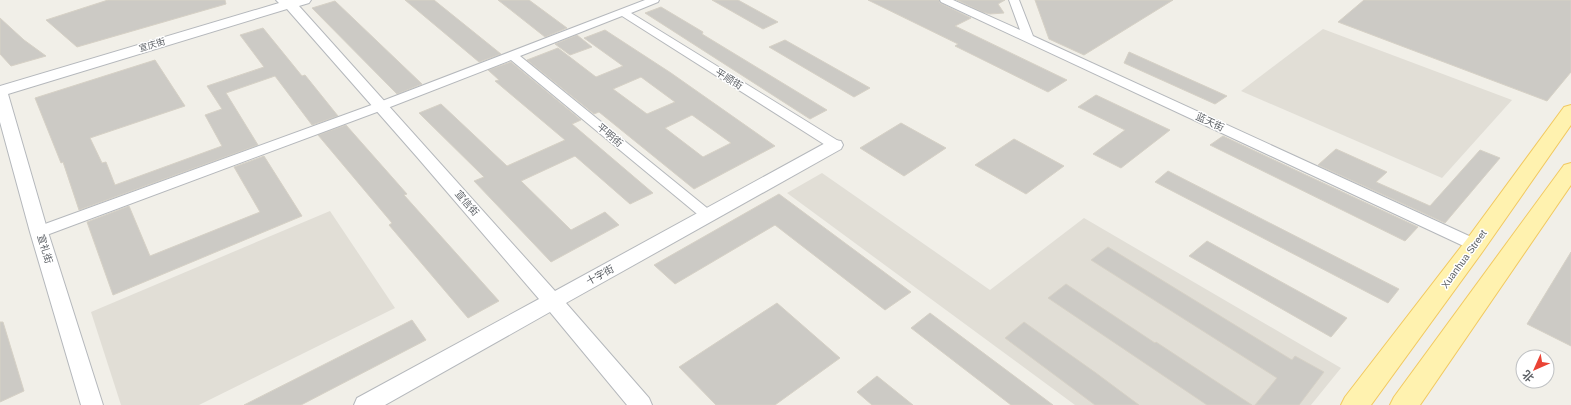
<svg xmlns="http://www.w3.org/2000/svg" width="1571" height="405" viewBox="0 0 1571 405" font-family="Helvetica,'Noto Sans SC',sans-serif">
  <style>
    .education { fill: #e1ded6 }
    .building { fill: #cccac5; stroke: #d6d1c6; fill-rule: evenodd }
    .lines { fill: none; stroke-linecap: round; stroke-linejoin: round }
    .minor-casing { stroke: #b5b8bc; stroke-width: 2 }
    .tertiary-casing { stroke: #b5b8bc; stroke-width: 2 }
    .primary-casing { stroke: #f2c960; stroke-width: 2 }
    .minor { fill: #fff; fill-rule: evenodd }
    .tertiary { fill: #fff; fill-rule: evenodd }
    .primary { fill: #fff2af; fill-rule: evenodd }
    .labels { text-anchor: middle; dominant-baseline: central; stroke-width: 3; stroke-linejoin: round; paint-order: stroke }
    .far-street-label { font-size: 9px; fill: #5f6368; stroke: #fff }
    .street-label { font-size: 10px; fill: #5f6368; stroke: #fff }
  </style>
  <rect width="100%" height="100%" fill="#f1efe8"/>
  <!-- education -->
  <g class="education">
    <polygon points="1323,29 1512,100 1442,178 1241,91"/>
    <polygon points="822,173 990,290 1084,218 1341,368 1311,405 1075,405 787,193"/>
    <polygon points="330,211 395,308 199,405 121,405 91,312"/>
  </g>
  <!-- building -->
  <g class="building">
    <polygon points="108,0 225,0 226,4 77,47 46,20"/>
    <polygon points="405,0 434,0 501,54 479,62"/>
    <polygon points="498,0 529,0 567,28 545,37"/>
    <polygon points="712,0 738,0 778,22 763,29"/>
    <polygon points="868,0 939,0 940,3 971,18 955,26 1067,80 1048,92 955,46 958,44"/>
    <polygon points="957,0 1005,0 998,4 1004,13 990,14 982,12"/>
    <polygon points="1035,0 1173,0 1084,55 1049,39"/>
    <polygon points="1364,0 1571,0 1571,72 1547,101 1338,22"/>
    <polygon points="335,1 422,84 397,94 312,8"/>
    <polygon points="661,7 703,32 702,34 827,110 810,119 645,13"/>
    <polygon points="0,18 24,40 46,56 11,66 0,54"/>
    <polygon points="263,28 302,76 305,75 338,116 312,125 275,76 226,93 258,145 79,210 63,162 61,163 35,98 155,60 185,106 90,138 102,163 106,162 115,185 222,146 205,115 222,109 207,86 264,67 240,35"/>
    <path d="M 605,30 L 671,73 L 775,146 L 694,189 L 599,112 L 594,114 L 527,60 L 558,48 L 596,77 L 623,66 L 584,38 ZM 641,77 L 675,102 L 647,114 L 613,89 ZM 692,115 L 731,143 L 703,157 L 665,128 Z"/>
    <polygon points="577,35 592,47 570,55 555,44"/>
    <polygon points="785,40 870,88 854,97 769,47"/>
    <polygon points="1129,52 1227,96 1215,104 1124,63"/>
    <polygon points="511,62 581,120 572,124 653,193 630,204 575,156 521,181 571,230 605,212 619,225 551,262 474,181 484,177 419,113 441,104 507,166 565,140 495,81 499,80 488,70"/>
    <polygon points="1096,95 1170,130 1121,168 1093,154 1125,130 1078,107"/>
    <polygon points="901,123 946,148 904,176 860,148"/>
    <polygon points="346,125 407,194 404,195 499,301 468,318 389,225 392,223 318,135"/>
    <polygon points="1223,136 1306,175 1418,227 1405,241 1210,145"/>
    <polygon points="1014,139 1064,166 1026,194 975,165"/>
    <polygon points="1336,149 1387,172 1376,182 1430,206 1480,150 1500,158 1445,223 1318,165"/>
    <polygon points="264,156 302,216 113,295 87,222 129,206 150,256 260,212 234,167"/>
    <polygon points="1168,171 1399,289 1388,303 1155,182"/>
    <polygon points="779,194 911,292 885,310 775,225 675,284 654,265"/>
    <polygon points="1207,241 1347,318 1331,337 1189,256"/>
    <polygon points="1108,247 1292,360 1295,356 1324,372 1299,405 1255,405 1277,378 1091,260"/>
    <polygon points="1571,252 1571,346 1527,324"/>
    <polygon points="1066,284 1155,343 1156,342 1252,405 1207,405 1048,298"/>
    <polygon points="777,303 840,358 775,405 716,405 679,367"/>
    <polygon points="930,313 1053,405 1011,405 911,328"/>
    <polygon points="412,320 426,340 301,405 244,405"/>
    <polygon points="0,322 3,322 24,391 0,402"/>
    <polygon points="1024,322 1096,373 1139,405 1095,405 1005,338"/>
    <polygon points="877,376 913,405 872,405 857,392"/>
  </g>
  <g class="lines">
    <defs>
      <g id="minor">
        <polygon points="645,0 659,0 658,2 631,13 840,142 841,145 840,148 830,148 622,16 520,56 712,212 714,215 712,218 707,220 702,218 511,60 385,109 44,236 39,237 34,236 32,232 34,228 377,103"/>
        <polygon points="940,0 953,0 1020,30 1009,0 1019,0 1033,36 1480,241 1482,245 1480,249 1475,250 1470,249 941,2"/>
      </g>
      <polygon id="tertiary" points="276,0 311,0 309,3 299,6 555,291 829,141 835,140 841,141 843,145 841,149 566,303 649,398 652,405 627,405 550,312 385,405 354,405 357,398 539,299 417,157 287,9 8,94 48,232 103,405 81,405 30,232 0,122 0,86 279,3"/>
      <g id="primary">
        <polygon points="1571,105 1571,125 1483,251 1371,405 1341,405 1345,397 1467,239 1564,107"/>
        <polygon points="1571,163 1571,185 1420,405 1390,405 1394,397 1564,165"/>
      </g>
    </defs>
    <!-- minor casing -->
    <use href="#minor" class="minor-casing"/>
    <!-- tertiary casing -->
    <use href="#tertiary" class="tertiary-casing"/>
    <!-- primary casing -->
    <use href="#primary" class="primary-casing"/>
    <!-- minor -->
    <use href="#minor" class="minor"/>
    <!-- tertiary -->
    <use href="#tertiary" class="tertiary"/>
    <!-- primary -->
    <use href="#primary" class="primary"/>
  </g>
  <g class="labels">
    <!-- far-street labels -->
    <g class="far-street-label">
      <text transform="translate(152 45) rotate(-17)">宣庆街</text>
    </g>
    <!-- street labels -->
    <g class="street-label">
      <text transform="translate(729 79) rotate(32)">平顺街</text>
      <text transform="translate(1210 122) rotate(25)">蓝天街</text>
      <text transform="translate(610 135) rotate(40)">平明街</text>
      <text transform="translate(467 203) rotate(49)">宣信街</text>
      <text transform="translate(45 249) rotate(73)">宣礼街</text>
      <text transform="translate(1464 259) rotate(-54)">Xuanhua Street</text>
      <text transform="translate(600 275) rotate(-29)">十字街</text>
    </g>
  </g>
  <!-- north arrow -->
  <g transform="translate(1535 369) rotate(225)"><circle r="19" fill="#ffffff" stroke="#bfc1c3"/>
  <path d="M0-3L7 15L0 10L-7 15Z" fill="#ea4335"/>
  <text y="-6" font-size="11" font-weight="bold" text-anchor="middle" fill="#5f6368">北</text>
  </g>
</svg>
